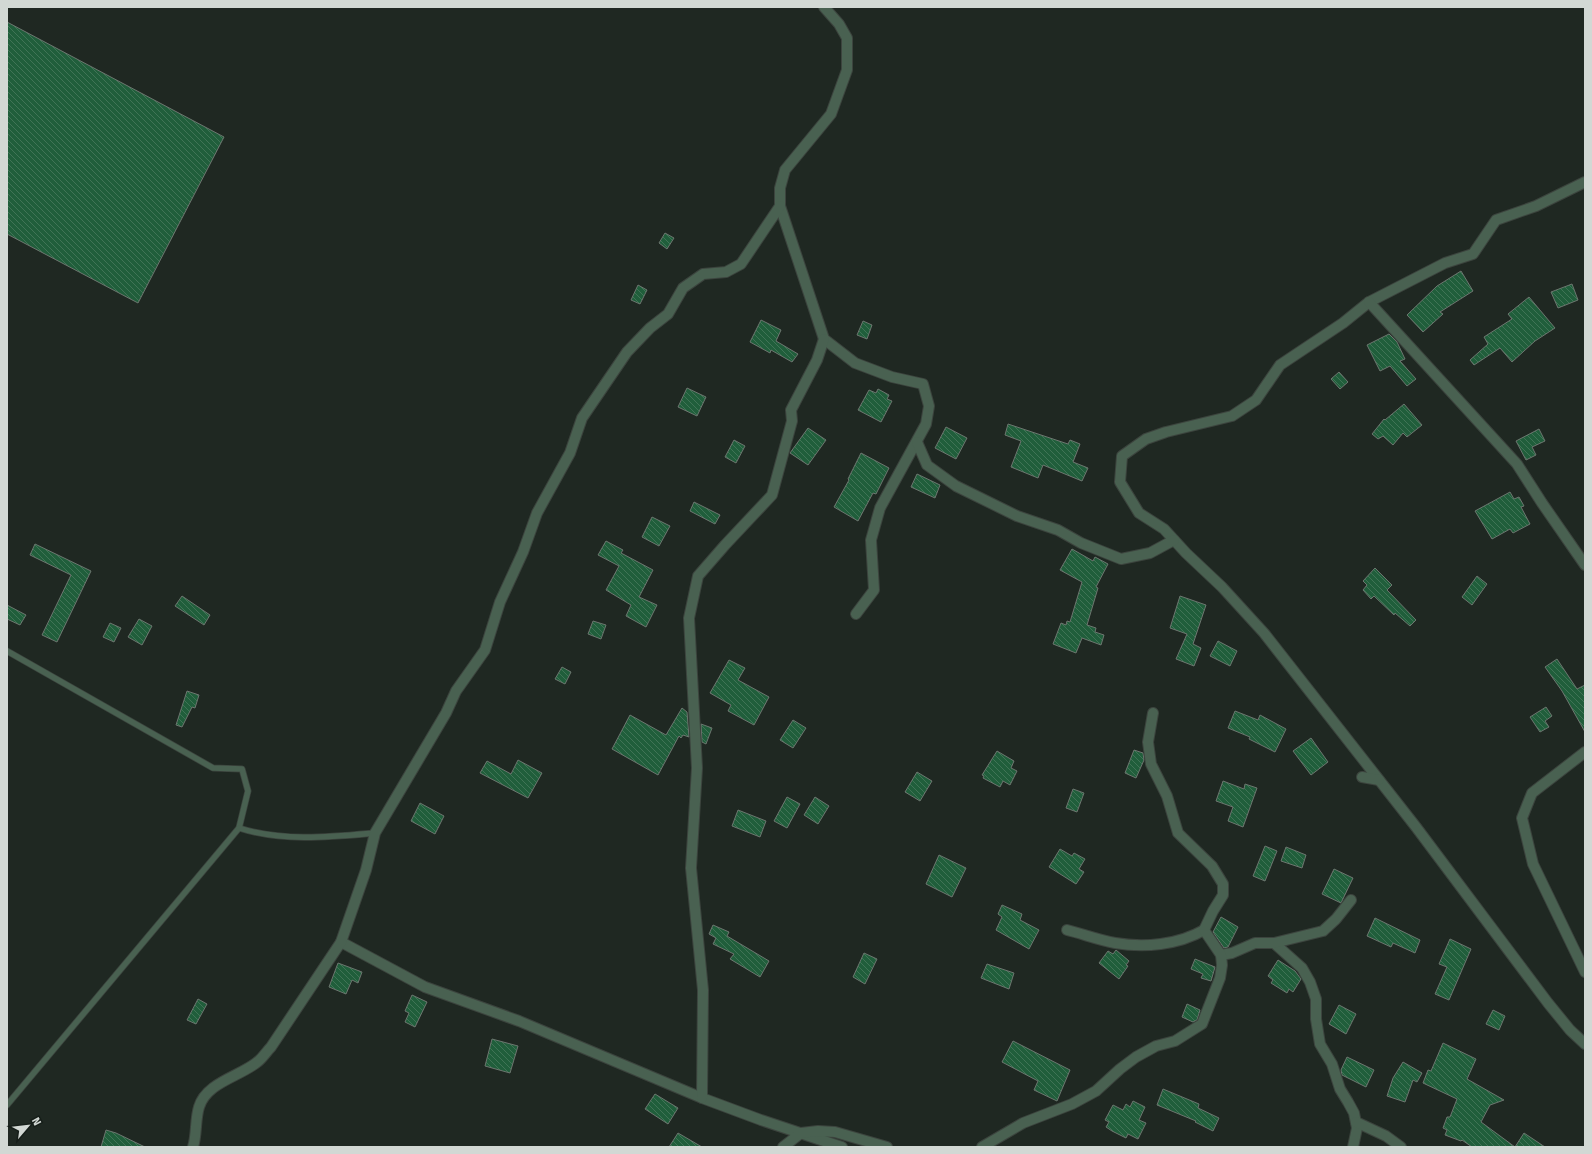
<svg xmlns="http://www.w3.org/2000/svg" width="1592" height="1154" viewBox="0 0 1592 1154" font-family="'Fira Sans',sans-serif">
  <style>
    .building { fill: url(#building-back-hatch); stroke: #6c766f }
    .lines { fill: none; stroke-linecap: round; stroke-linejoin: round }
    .lane-casing { stroke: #3c443e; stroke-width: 7 }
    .street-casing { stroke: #3c443e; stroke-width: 12 }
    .lane { stroke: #496151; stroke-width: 5.5 }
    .street { stroke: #496151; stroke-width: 10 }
  </style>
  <defs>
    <pattern id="building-back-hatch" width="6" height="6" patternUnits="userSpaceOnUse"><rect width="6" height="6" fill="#205e3b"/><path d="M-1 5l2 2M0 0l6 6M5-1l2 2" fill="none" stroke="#407456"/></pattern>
  </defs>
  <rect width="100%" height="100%" fill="#1f2822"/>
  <!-- building -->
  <g class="building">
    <polygon points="7,22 224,137 138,303 7,234"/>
    <polygon points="665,233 674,238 667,249 659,243"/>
    <polygon points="1461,271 1473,291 1440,312 1443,314 1423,332 1407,315 1437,286"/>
    <polygon points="1572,284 1578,300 1558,308 1551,292"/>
    <polygon points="638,285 647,290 640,304 631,300"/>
    <polygon points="1529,297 1555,328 1535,341 1512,362 1500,348 1474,365 1470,360 1488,344 1484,337 1512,319 1508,314"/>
    <polygon points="761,320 781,330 776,341 798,354 792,362 771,350 770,353 750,342"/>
    <polygon points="863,321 872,325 867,339 857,335"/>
    <polygon points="1389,334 1397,342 1405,359 1400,361 1416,379 1407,386 1390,366 1380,371 1367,345"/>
    <polygon points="1339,372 1348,382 1340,389 1331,379"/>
    <polygon points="687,388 706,397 697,416 678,407"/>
    <polygon points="878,389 889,395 887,399 892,401 881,422 858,410 869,390 876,393"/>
    <polygon points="1404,404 1422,425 1407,437 1403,433 1393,445 1383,436 1378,439 1372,434 1384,419 1385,420"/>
    <polygon points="1008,424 1068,444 1070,440 1080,444 1073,462 1088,468 1082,481 1043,465 1038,478 1011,467 1021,441 1005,435"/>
    <polygon points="946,427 967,438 956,459 935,448"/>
    <polygon points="808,428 826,440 808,465 790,453"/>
    <polygon points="1539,429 1545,441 1532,447 1536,455 1526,460 1516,441"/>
    <polygon points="734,440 745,446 736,463 725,457"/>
    <polygon points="861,453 889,468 876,494 873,493 858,521 834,507 849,480 848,479"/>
    <polygon points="917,474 940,485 935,498 911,487"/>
    <polygon points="1510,492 1514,499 1519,497 1524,506 1521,507 1530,524 1513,533 1510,529 1492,539 1475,511"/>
    <polygon points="694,502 720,515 715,524 690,511"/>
    <polygon points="652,517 670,526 659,546 642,537"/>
    <polygon points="606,541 623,550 621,553 653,570 639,597 657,605 646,627 626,616 631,605 606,590 619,566 598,555"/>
    <polygon points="35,544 91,571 57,642 42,635 71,575 30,555"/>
    <polygon points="1072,549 1093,561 1095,557 1108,564 1096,587 1098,588 1087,625 1096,628 1095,632 1104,635 1101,645 1082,638 1076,653 1053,644 1061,623 1066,625 1067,621 1070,622 1082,582 1060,570"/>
    <polygon points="1375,568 1392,585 1387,590 1416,620 1410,626 1395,613 1394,615 1374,596 1371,599 1363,590 1367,585 1363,581"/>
    <polygon points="1477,576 1487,584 1472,605 1462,597"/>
    <polygon points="182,596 210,615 204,625 175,606"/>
    <polygon points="1180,596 1206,605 1193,644 1201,648 1194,666 1176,659 1187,634 1170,628"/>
    <polygon points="7,605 26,615 20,625 7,619"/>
    <polygon points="139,619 152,626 142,645 128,637"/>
    <polygon points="593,621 606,625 601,639 588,634"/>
    <polygon points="110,623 121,628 114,642 103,637"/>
    <polygon points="1218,641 1237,651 1230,666 1210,656"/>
    <polygon points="1557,659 1577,689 1585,685 1585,732 1562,691 1545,667"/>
    <polygon points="729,660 745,668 738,680 769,697 754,725 728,711 731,705 710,693"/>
    <polygon points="562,667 571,672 565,684 555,679"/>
    <polygon points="187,691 199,695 195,708 192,707 182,727 176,725"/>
    <polygon points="1546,707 1552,716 1545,721 1549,727 1540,732 1530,717"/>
    <polygon points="682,708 687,712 689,737 683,735 681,738 679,736 658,775 612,749 630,715 666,735"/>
    <polygon points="1235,711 1258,720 1260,715 1286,729 1275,752 1249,739 1250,737 1228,728"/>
    <polygon points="793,720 806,728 793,748 780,740"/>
    <polygon points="701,724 712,728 706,744 702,742"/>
    <polygon points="1311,738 1328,762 1311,775 1293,751"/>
    <polygon points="1134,750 1143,753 1144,760 1136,778 1125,773"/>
    <polygon points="997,751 1014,761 1011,768 1017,771 1010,785 1003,781 1000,787 983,778 984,776 982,775"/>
    <polygon points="518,760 542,773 528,798 480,773 487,761 511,774"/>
    <polygon points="917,772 932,781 920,801 905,792"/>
    <polygon points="1223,781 1244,789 1245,784 1257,788 1243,827 1228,821 1233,807 1216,801"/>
    <polygon points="1073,789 1084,793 1077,812 1066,808"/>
    <polygon points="787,797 800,804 787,828 774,821"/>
    <polygon points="815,797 829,806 818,824 804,815"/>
    <polygon points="420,803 444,816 435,834 411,821"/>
    <polygon points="738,810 766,821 760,837 732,826"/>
    <polygon points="1265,846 1277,851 1265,881 1253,876"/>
    <polygon points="1286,847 1306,855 1302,868 1281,861"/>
    <polygon points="1060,849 1072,856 1074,853 1085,859 1079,869 1084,872 1076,884 1049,867"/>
    <polygon points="939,855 966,868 952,897 926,884"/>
    <polygon points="1334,869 1353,878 1341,903 1322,894"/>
    <polygon points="1002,905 1022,914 1020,920 1039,930 1029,949 996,930 1002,917 998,914"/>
    <polygon points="1221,917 1238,927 1228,947 1224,948 1213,932"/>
    <polygon points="1375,918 1420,940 1415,953 1393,943 1391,947 1367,936"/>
    <polygon points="713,925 729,932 727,936 769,961 760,977 730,959 734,954 713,944 716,938 709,934"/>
    <polygon points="1450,939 1471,949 1449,1000 1435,994 1447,967 1439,964"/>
    <polygon points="1116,950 1129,961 1126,965 1128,966 1119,979 1099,963 1108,951 1113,954"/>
    <polygon points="864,953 877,959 865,984 853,977"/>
    <polygon points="1195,959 1215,967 1211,981 1201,978 1203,974 1191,969"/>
    <polygon points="1278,960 1295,971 1301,979 1293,992 1289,989 1287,993 1271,983 1273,980 1268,976"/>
    <polygon points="338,963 362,972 358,983 352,980 346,994 329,987"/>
    <polygon points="987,964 1014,973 1009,989 981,978"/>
    <polygon points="412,995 427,1002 415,1027 405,1022 409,1013 405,1011"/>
    <polygon points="198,999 207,1004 196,1024 187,1020"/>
    <polygon points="1187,1004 1200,1010 1197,1020 1193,1022 1182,1017"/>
    <polygon points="1339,1005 1356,1014 1346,1034 1329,1024"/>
    <polygon points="1493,1010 1505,1016 1499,1030 1486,1024"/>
    <polygon points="492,1039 518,1046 510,1073 485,1066"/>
    <polygon points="1013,1041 1070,1070 1057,1101 1034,1090 1038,1081 1002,1062"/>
    <polygon points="1443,1043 1476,1059 1467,1079 1504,1100 1490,1105 1481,1122 1515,1147 1472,1147 1462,1140 1461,1141 1445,1135 1447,1130 1443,1128 1447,1117 1450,1117 1457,1099 1423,1083 1428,1070 1431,1071"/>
    <polygon points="1347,1057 1374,1070 1366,1087 1342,1075 1341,1070"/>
    <polygon points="1403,1062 1422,1073 1417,1082 1413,1080 1405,1102 1387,1096 1393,1078"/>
    <polygon points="1163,1089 1199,1104 1198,1108 1219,1118 1213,1131 1195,1122 1196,1121 1157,1105"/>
    <polygon points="655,1094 678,1108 668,1124 645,1109"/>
    <polygon points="1133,1101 1145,1107 1139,1120 1146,1123 1138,1139 1128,1134 1126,1138 1112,1131 1106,1127 1109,1122 1105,1120 1113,1105 1123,1110 1126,1104 1130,1107"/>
    <polygon points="106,1130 116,1133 145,1147 101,1147"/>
    <polygon points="678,1133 702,1147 669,1147"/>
    <polygon points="1524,1133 1545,1147 1515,1147"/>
  </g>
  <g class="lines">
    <defs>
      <g id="lane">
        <polyline points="7,651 213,768 242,769 248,791 239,828 7,1105"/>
        <path d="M 239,828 C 283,842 330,837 375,833"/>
      </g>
      <g id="street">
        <polyline points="824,7 839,24 847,38 847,70 831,114 785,170 780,188 780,206 824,339 855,363 892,377 923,384 929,406 926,424 880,508 871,540 874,590 856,614"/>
        <polyline points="1585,182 1536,206 1496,220 1473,254 1445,263 1369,302 1343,323 1280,365 1256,400 1232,416 1166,432 1146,439 1122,456 1120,482 1139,513 1164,529 1186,553 1222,587 1264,633 1416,827 1548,1003 1570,1030 1585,1044"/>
        <polyline points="1369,302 1517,464 1542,503 1585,565"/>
        <polyline points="917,442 927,465 956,486 1017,516 1058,530 1081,543 1121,559 1150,553 1174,540"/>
        <polyline points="1585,752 1532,793 1522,818 1533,864 1585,972"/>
        <polyline points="1362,777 1379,780"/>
        <path d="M 1067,930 C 1083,934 1099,940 1115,943 C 1144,948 1178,945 1204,930"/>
        <polyline points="341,942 425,987 519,1021 702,1098 761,1120 842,1147"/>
        <polyline points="1274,943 1302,968 1310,982 1316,999 1316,1019 1320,1044 1332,1064 1340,1089 1348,1102 1354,1113 1357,1128 1353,1147"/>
        <polyline points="1221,955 1232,953 1255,943 1274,943 1323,931 1336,919 1351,900"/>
        <polyline points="702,1098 703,990 691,868 697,768 689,618 698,576 725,545 772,495 792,421 791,410 817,360 824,339"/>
        <polyline points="1356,1122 1386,1136 1401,1147"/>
        <path d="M 193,1147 C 197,1134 195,1120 199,1107 C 206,1083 238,1077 256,1063 C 262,1059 266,1052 271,1047 L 341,942 L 366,870 L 375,833 L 446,713 L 456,691 L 485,650 L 500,602 L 523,552 L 537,513 L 570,453 L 582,418 L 627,352 L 650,328 L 668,314 L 683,288 L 703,274 L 726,272 L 741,264 L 780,206"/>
        <polyline points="783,1147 801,1133 818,1131 835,1132 887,1147"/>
        <polyline points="982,1147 1023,1123 1072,1104 1096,1091 1120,1069 1136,1057 1156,1046 1175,1041 1202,1024 1220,978 1222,965 1221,955 1204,930 1213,911 1223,895 1223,884 1212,866 1178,833 1167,796 1151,764 1148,742 1153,713"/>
      </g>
    </defs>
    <!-- lane casing -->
    <use href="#lane" class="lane-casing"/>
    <!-- street casing -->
    <use href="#street" class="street-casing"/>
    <!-- lane -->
    <use href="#lane" class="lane"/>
    <!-- street -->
    <use href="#street" class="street"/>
  </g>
  <!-- border -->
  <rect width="1592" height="1154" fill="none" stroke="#d2d8d4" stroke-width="16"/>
  <!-- north arrow -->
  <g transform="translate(28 1126) rotate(62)" stroke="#161e19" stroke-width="3" paint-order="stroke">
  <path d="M0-3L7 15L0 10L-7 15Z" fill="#d2d8d4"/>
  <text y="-6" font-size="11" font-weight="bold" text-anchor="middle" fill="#d2d8d4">N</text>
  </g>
</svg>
